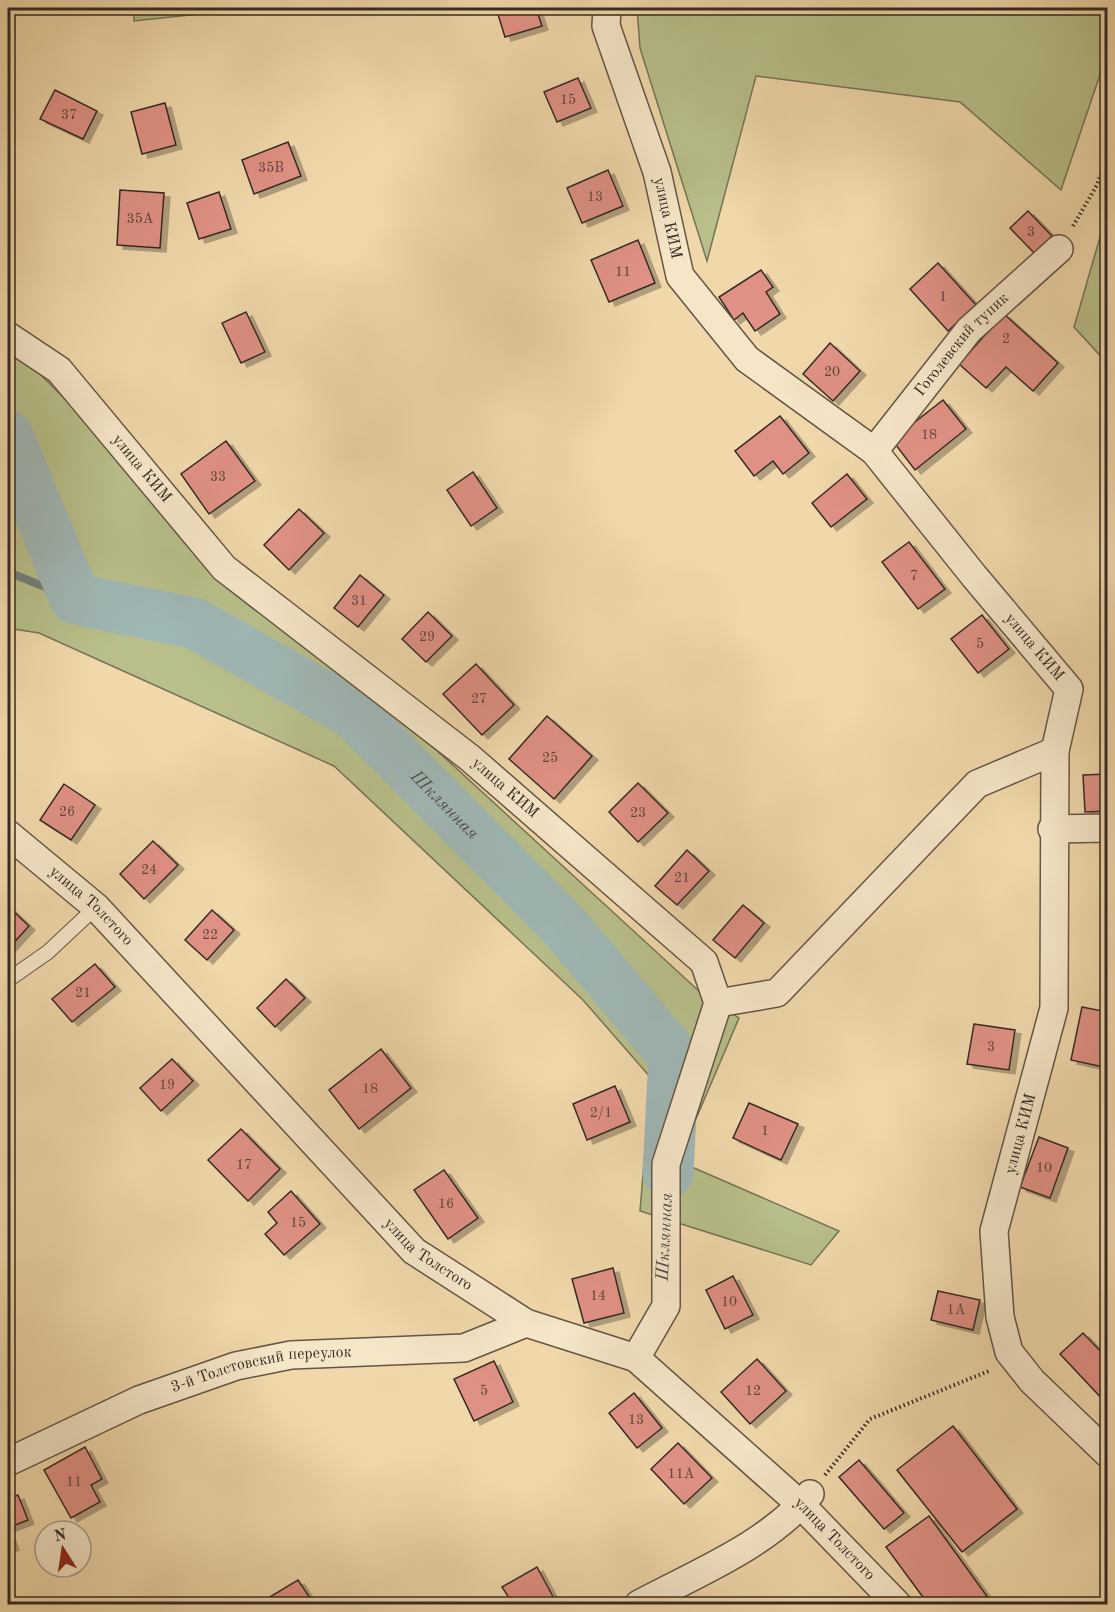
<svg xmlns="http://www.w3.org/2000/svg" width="1115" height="1612" viewBox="0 0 1115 1612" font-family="'Old Standard TT',serif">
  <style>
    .green { fill: #b8bf8a; stroke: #767456; stroke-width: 1.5 }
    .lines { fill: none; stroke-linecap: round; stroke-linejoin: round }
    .stream { stroke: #747f7a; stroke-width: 8 }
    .river { stroke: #9fb7b5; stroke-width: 51 }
    .building { fill: #e09185; stroke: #342a22; stroke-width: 1.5; filter: url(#shadow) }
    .lane-casing { stroke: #635644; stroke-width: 16 }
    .street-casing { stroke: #635644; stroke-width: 30 }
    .path { stroke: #342a22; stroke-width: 4; stroke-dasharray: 1.5 3; stroke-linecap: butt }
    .lane { stroke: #f5e6c8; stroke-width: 14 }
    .street { stroke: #f5e6c8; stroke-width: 27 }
    .labels { text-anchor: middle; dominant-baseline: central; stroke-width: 5; stroke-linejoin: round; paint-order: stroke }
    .number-label { font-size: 14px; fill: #5f443b }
    .street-label { font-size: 16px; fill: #342a22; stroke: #f5e6c8 }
    .water-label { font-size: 18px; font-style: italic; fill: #4f4d47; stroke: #f5e6c8 }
  </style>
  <defs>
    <filter id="shadow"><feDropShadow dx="6" dy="4" stdDeviation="0" flood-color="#0004"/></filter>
  </defs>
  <rect width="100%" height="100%" fill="#f0d8ab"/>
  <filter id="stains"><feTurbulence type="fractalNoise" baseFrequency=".00333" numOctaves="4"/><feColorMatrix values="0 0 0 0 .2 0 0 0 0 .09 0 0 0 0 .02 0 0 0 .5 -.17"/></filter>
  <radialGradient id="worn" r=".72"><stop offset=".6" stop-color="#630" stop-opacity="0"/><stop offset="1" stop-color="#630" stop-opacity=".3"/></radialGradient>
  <!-- green -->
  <g class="green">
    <polygon points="134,8 257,8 134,21"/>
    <polygon points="637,8 1107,8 1107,54 1061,190 960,102 756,76 707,261 640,48"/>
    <polygon points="1107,213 1107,363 1074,327"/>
    <polygon points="8,342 187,521 700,992 739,1018 678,1161 839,1231 811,1265 640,1211 651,1078 583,1000 334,766 39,633 8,628"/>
  </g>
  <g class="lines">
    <!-- stream -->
    <polyline class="stream" points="8,572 75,599"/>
    <!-- river -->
    <path class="river" id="s1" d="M 8,436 L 75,599 L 194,623 L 353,713 L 565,927 L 674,1056 L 668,1173"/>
  </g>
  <!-- building -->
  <g class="building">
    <polygon points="496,8 536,8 542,26 505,37"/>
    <polygon points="578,78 591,108 557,122 544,92"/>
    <polygon points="55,90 97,111 83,139 40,119"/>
    <polygon points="165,103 176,145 142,154 131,112"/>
    <polygon points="288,142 301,176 254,194 242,160"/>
    <polygon points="608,170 623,206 582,223 567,188"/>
    <polygon points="120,190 164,193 160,248 117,245"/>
    <polygon points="219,192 231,229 199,239 187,203"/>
    <polygon points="1028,211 1052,236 1034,253 1010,228"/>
    <polygon points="638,240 655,283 609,302 591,260"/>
    <polygon points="938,263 976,305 948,331 910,289"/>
    <polygon points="761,270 773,287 766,292 780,314 755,331 743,313 734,320 719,297"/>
    <polygon points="246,312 265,352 241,363 222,323"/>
    <polygon points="1004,314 1058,363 1033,391 1006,367 986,388 959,364"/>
    <polygon points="830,343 860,371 833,401 803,374"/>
    <polygon points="943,400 966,429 915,470 892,440"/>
    <polygon points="780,416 809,453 783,474 773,461 754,476 735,451"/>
    <polygon points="226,441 255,481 209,514 181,474"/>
    <polygon points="473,472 497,508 471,526 447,490"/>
    <polygon points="847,474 867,499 831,527 812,503"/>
    <polygon points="299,509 324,533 289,570 264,545"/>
    <polygon points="909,542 945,589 918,609 882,562"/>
    <polygon points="360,575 384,595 358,627 334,608"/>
    <polygon points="428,612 452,636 426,662 402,639"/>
    <polygon points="982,615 1009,649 978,673 951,639"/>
    <polygon points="476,664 514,705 482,735 443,694"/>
    <polygon points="547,716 592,756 554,799 509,759"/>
    <polygon points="1108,774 1108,811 1085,812 1083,775"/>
    <polygon points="638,783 668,813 638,842 609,812"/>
    <polygon points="64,784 95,805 71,840 40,820"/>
    <polygon points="153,841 178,865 144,899 120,874"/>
    <polygon points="687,850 709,871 677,905 655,886"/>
    <polygon points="743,905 764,923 735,958 713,940"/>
    <polygon points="8,906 29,926 8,949"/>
    <polygon points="212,910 234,930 207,960 185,940"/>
    <polygon points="95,964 115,987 72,1022 52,999"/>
    <polygon points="286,979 305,998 275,1027 257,1008"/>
    <polygon points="1082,1007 1108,1012 1108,1068 1071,1060"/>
    <polygon points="974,1024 1015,1030 1009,1070 967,1064"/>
    <polygon points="381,1049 411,1088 359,1129 329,1090"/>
    <polygon points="172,1059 193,1081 161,1111 140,1088"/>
    <polygon points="615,1086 630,1122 587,1140 573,1104"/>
    <polygon points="749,1103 798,1124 781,1160 733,1138"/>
    <polygon points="241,1129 280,1169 248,1201 208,1160"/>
    <polygon points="1039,1137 1068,1148 1050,1198 1020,1187"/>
    <polygon points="444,1170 478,1218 448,1239 414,1190"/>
    <polygon points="291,1191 320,1224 284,1255 265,1234 277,1223 268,1212"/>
    <polygon points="613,1268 624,1313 584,1323 572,1279"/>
    <polygon points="733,1276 753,1315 725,1329 706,1290"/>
    <polygon points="938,1291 980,1300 973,1330 931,1320"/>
    <polygon points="1083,1333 1108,1359 1108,1405 1060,1354"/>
    <polygon points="757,1359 786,1391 750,1424 721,1392"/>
    <polygon points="494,1361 513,1402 474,1421 454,1379"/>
    <polygon points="634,1393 662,1428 637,1448 609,1413"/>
    <polygon points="953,1426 1017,1509 962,1552 897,1470"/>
    <polygon points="678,1443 712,1478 684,1504 651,1469"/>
    <polygon points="85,1447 102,1479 91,1485 100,1502 71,1518 44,1470"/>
    <polygon points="859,1460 904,1513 884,1529 839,1477"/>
    <polygon points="18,1495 28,1520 8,1528 8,1499"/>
    <polygon points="929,1516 989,1599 982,1604 928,1604 886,1547"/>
    <polygon points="8,1532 13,1546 8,1548"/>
    <polygon points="537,1567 557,1604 513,1604 502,1587"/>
    <polygon points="298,1580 314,1604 258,1604"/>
    <polygon points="155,1598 159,1604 144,1604"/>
  </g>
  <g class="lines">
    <defs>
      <polyline id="lane" points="8,980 48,952 96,907"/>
      <g id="street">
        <path id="s2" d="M 607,8 L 606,26 L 657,172 L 680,276 L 747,359 L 874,451 L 974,576 L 1069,689 L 1055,751 L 1054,1008 L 994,1231 L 1000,1317 L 1009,1352 L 1032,1381 L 1108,1454"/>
        <path id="s3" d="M 8,336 L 59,370 L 224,568 L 470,758 L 704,962 L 718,1003 L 666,1164 L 666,1306 L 636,1358"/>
        <path id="s4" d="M 874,451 L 969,330 L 1059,249"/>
        <polyline points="1052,829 1108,828"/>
        <path id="s5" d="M 8,834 L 96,907 L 414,1251 L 526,1323 L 636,1358 L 801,1505 L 897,1604"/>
        <polyline points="718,1003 777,993 977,784 1055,751"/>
        <path id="s6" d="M 8,1462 L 139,1400 L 236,1366 L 291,1355 L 464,1348 L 526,1323"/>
        <path d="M 639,1604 C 697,1573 768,1545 810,1494"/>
      </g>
    </defs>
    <!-- lane casing -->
    <use href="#lane" class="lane-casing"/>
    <!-- street casing -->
    <use href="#street" class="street-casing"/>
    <!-- path -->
    <g class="path">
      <polyline points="1073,226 1097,185 1108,154"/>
      <polyline points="825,1475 870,1419 989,1371"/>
    </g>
    <!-- lane -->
    <use href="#lane" class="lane"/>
    <!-- street -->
    <use href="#street" class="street"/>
  </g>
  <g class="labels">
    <!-- number labels -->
    <g class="number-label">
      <text x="568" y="100">15</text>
      <text x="69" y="115">37</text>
      <text x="271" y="168">35В</text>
      <text x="595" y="197">13</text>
      <text x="140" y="219">35А</text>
      <text x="1031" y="232">3</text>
      <text x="623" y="272">11</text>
      <text x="943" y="297">1</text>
      <text x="1006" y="339">2</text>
      <text x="832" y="372">20</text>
      <text x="929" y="435">18</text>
      <text x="218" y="477">33</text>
      <text x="914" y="576">7</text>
      <text x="359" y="601">31</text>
      <text x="427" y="637">29</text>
      <text x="980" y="644">5</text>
      <text x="479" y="699">27</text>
      <text x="550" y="758">25</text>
      <text x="67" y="812">26</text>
      <text x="638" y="813">23</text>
      <text x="149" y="870">24</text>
      <text x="682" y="878">21</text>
      <text x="210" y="935">22</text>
      <text x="83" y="993">21</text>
      <text x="991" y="1047">3</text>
      <text x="167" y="1085">19</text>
      <text x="370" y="1089">18</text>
      <text x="601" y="1113">2/1</text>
      <text x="765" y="1131">1</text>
      <text x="244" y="1165">17</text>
      <text x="1044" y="1168">10</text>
      <text x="446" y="1204">16</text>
      <text x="298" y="1223">15</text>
      <text x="598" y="1296">14</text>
      <text x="729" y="1302">10</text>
      <text x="956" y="1310">1А</text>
      <text x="484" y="1391">5</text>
      <text x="753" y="1391">12</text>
      <text x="636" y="1420">13</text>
      <text x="681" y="1474">11А</text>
      <text x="74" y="1482">11</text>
    </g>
    <!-- street labels -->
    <g class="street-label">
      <text stroke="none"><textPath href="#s2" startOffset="220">улица КИМ</textPath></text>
      <text stroke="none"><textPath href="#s4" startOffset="138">Гоголевский тупик</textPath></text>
      <text stroke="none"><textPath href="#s3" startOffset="190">улица КИМ</textPath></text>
      <text stroke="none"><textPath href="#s2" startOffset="796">улица КИМ</textPath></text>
      <text stroke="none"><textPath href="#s3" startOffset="676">улица КИМ</textPath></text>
      <text stroke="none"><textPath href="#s5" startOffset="110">улица Толстого</textPath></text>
      <text transform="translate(1021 1134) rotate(-75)">улица КИМ</text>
      <text stroke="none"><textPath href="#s5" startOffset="596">улица Толстого</textPath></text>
      <text stroke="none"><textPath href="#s6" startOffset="272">3-й Толстовский переулок</textPath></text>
      <text stroke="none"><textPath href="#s5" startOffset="1100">улица Толстого</textPath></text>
    </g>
    <!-- water labels -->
    <g class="water-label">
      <text stroke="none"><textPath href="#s1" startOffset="610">Шклянная</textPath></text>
      <text transform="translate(665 1237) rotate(-87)">Шклянная</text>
    </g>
  </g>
  <!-- margin -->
  <rect width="1115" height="1612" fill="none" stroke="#f0d8ab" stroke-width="30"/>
  <rect x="9" y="9" width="1097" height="1594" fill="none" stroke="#342a22" stroke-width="3"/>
  <rect x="15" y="15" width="1085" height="1582" fill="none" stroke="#342a22" stroke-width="1.5"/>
  <!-- north arrow -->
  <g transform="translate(63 1549) rotate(348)"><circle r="28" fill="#f5e6c8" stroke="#a89b86" stroke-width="1.5"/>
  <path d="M0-4.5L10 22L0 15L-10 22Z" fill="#8f2418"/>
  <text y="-9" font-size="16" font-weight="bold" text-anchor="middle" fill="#342a22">N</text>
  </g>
  <rect width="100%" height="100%" filter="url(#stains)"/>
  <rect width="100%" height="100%" fill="url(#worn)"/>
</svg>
